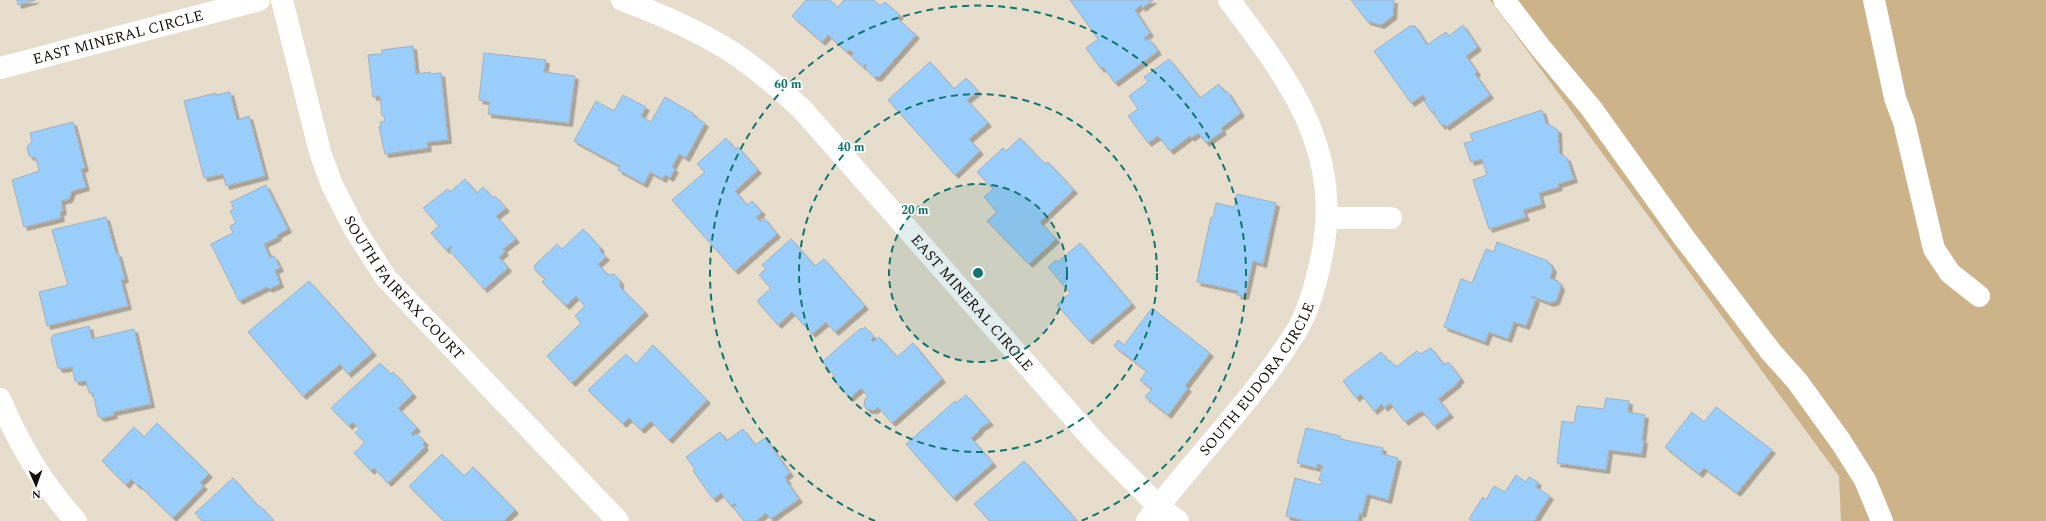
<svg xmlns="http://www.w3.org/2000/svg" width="2046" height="521" viewBox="0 0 2046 521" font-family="Spectral,serif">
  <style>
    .grass { fill: #ccb389 }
    .building { fill: #9acefd; stroke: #a3b0bd; filter: url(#shadow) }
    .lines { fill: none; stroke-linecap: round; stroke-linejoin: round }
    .minor { stroke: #fff; stroke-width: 22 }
    .ring { fill: none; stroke: #0f766e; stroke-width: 2; stroke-dasharray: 7 5 }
    .labels { text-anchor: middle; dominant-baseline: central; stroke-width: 3.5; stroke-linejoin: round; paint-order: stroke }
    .street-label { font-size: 15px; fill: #14110c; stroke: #fff }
    .centre { fill: #0f766e; stroke: #fff; stroke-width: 2 }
    .ring-label { font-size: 12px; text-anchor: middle; font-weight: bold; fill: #0f766e; stroke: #fff; stroke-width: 3.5; stroke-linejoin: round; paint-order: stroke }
  </style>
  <defs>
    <filter id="shadow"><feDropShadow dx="3.5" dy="3.5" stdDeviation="0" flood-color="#0004"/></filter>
  </defs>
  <rect width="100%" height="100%" fill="#e7ddcd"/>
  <!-- grass -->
  <polygon class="grass" points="1490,0 2046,0 2046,521 1841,521 1839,476"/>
  <!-- building -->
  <g class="building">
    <polygon points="17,0 35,0 18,5"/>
    <polygon points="806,0 830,0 838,7 844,0 874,0 880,6 885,2 900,15 897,18 916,35 878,78 876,76 875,78 865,68 867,65 866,64 863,67 851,56 854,53 849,50 847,52 828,35 822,42 792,16"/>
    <polygon points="1070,0 1153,0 1142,8 1141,5 1135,10 1150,33 1144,38 1146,41 1149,39 1158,51 1115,83 1103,67 1101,69 1086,48 1098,39"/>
    <polygon points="1351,0 1394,0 1393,16 1381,25 1367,21"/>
    <polygon points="1463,25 1478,47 1466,56 1477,72 1475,74 1490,95 1446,127 1444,124 1442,126 1434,114 1435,111 1432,113 1424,101 1426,99 1423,95 1411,103 1374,51 1410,26 1415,26 1427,45 1446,32 1449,36"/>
    <polygon points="413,46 416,74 430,72 430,74 441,73 448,140 427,142 428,148 385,154 379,127 381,127 380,122 385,121 384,116 382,116 380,96 373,97 368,55 382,54 382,50"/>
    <polygon points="484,53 546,60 544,72 575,76 569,123 488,114 490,102 479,100"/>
    <polygon points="1169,59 1200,98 1219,84 1225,93 1227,91 1241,113 1221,128 1223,131 1206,143 1198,133 1191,138 1190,136 1170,151 1158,136 1148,143 1128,116 1138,109 1129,96 1148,82 1144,77"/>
    <polygon points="930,62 954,89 966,78 978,91 967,100 988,123 969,139 980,151 955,175 888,100"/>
    <polygon points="230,92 237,120 249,116 265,176 226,186 223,174 204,178 184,101 216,93 216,95"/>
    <polygon points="623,95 646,107 641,116 651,122 665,97 694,114 693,116 705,123 686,158 679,154 672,167 675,169 670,178 665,175 663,179 650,172 644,184 618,170 620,166 574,141 596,101 614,111"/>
    <polygon points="1542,110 1546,123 1558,130 1559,153 1567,158 1574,179 1558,184 1559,187 1539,193 1542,204 1523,210 1526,217 1489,229 1473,180 1487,175 1482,159 1471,162 1464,143 1473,141 1470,134"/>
    <polygon points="73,122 85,168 81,169 86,187 72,191 69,199 61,201 63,211 60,212 61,218 24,227 12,180 39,171 36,158 29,156 27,147 32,141 30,133"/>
    <polygon points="726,138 736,150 738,147 758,170 735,191 747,205 752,201 762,212 756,217 761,222 764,218 777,234 735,271 672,200 705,172 697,164"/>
    <polygon points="1020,138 1045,164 1048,162 1074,190 1040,222 1056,239 1029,264 987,221 997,212 984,197 993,189 977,172 1003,148 1006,151"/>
    <polygon points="465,179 477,193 483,187 493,198 495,196 506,208 496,216 516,239 503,249 505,252 499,257 508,268 484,289 449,250 452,248 451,246 446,250 431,233 439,226 423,208 448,189 450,192"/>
    <polygon points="266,185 288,229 277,235 278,237 264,244 270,258 274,256 280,268 275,270 280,284 269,289 267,287 239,301 211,244 233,233 230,226 236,223 230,211 234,209 231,202"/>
    <polygon points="1237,194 1276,203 1263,264 1253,261 1245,296 1237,295 1238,291 1197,282 1211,217 1213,218 1216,203 1234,207"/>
    <polygon points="106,217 116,254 118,253 125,279 121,280 128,306 47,326 39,292 68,285 52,230"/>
    <polygon points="583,229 600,247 600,251 606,257 598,264 608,275 614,274 620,281 620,287 645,312 572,383 547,356 581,323 575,316 585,306 576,296 566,306 542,282 545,279 534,269 536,267 534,266 557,244 562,249"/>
    <polygon points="791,239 815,266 824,259 865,306 835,332 826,322 812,334 792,312 778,325 757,301 771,288 759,275 766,269 762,265"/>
    <polygon points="1497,242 1548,261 1553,269 1550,278 1558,281 1561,287 1556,301 1550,303 1532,296 1531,297 1536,299 1526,326 1514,322 1508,339 1489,332 1485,342 1444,327 1461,279 1472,283 1486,249 1494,252"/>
    <polygon points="1080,243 1132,304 1089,341 1057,305 1070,293 1048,267 1056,260 1058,262"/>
    <polygon points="309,281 373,352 348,374 340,364 303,396 248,332"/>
    <polygon points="1152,308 1210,353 1185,386 1188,388 1168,415 1145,397 1152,389 1140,380 1147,371 1114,346 1118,340 1124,345"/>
    <polygon points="89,326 92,339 134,329 151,404 113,412 114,415 102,418 98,416 93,393 89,393 86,381 79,382 75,381 72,367 61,369 58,368 51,339 53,335"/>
    <polygon points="865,327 874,337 871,340 873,342 879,337 897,357 913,343 942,379 892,423 878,407 875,410 868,410 864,406 865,399 868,397 861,388 850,398 832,378 835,376 822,362 861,328 862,330"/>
    <polygon points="653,345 707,400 669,440 651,421 641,430 629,418 623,424 588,390 626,354 636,364"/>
    <polygon points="1431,348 1444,365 1448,362 1461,379 1457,382 1458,383 1438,399 1450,414 1434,426 1423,412 1419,412 1405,422 1390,403 1384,408 1382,404 1374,411 1361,394 1356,398 1343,381 1381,352 1389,362 1391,361 1396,367 1417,351 1420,354"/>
    <polygon points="380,363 391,374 393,372 413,394 398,408 417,428 411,433 413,436 416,433 425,442 423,444 425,447 388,483 374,468 371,471 354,453 365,442 355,433 359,429 353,422 349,426 331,408"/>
    <polygon points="966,395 990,422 979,429 980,430 971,438 993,463 953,498 906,444 955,401 956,403"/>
    <polygon points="1606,398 1629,401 1628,412 1645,415 1642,440 1644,440 1642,454 1609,450 1606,470 1557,463 1562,421 1574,423 1577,406 1604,409"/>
    <polygon points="1716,407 1772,450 1737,493 1704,468 1699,474 1665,447 1692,412 1704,422"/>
    <polygon points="157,423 209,474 200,483 204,486 173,518 139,485 138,486 131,479 126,485 102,461 134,427 144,437"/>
    <polygon points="1306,428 1340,436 1340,439 1383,448 1382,454 1398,458 1388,500 1367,494 1362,514 1359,513 1358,521 1305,521 1286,516 1295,478 1321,485 1322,481 1319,480 1323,466 1317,464 1317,468 1297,463"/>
    <polygon points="743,429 755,445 765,438 790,473 785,477 788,481 786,481 799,499 771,519 766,513 756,521 744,521 733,507 736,505 734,503 731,506 721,493 713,499 693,471 695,469 686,457 720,432 726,441"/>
    <polygon points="442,454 464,476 473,467 515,510 504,521 444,521 409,486"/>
    <polygon points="1024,461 1077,521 990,521 974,504"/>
    <polygon points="1516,475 1526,482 1529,477 1538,482 1536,487 1550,496 1534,521 1473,521 1469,519 1483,497 1486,500 1494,486 1505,492"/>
    <polygon points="233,478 259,507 260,506 274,521 202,521 195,513"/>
  </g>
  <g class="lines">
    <!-- minor -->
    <g class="minor">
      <path id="s1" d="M 282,0 L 320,152 L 332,185 L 354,228 L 386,278 L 618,521"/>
      <path id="s2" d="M 622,0 C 657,13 690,27 722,46 C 751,63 776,86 801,108 L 1094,441 L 1158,506 L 1178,521"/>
      <polyline points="1504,0 1540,47 1591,108 1685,239 1771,352 1797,381 1841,442 1865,480 1882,521"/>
      <polyline points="1874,0 1895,98 1904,122 1934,249 1950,273 1979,296"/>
      <path id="s3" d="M 0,68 L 259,0"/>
      <polyline points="1327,218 1391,218"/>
      <path d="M 0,399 C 19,445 42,484 76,521"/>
      <path id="s4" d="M 1147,521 C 1196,457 1254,399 1297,330 C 1309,310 1315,287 1320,264 C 1346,155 1292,83 1229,0"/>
    </g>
  </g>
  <!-- distance rings -->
  <circle cx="978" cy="273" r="89" fill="#0f766e" fill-opacity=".12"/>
  <g class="ring">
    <circle cx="978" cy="273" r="89"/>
    <circle cx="978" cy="273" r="179"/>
    <path d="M875 521A268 268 0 1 1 1081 521"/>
  </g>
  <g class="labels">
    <!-- street labels -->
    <g class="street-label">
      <text stroke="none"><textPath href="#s3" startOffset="122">EAST MINERAL CIRCLE</textPath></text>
      <text stroke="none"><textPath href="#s1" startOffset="318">SOUTH FAIRFAX COURT</textPath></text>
      <text stroke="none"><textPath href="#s2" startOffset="470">EAST MINERAL CIRCLE</textPath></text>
      <text stroke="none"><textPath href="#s4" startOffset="180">SOUTH EUDORA CIRCLE</textPath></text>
    </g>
  </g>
  <circle cx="978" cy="273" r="6" class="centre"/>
  <g class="ring-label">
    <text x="788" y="88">60 m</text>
    <text x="851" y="151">40 m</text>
    <text x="915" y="214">20 m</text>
  </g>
  <!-- north arrow -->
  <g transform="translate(36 485) rotate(178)" stroke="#ffffff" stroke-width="3" paint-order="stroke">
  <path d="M0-3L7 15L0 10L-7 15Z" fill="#14110c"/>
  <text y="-6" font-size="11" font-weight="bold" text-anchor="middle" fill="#14110c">N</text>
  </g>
</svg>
